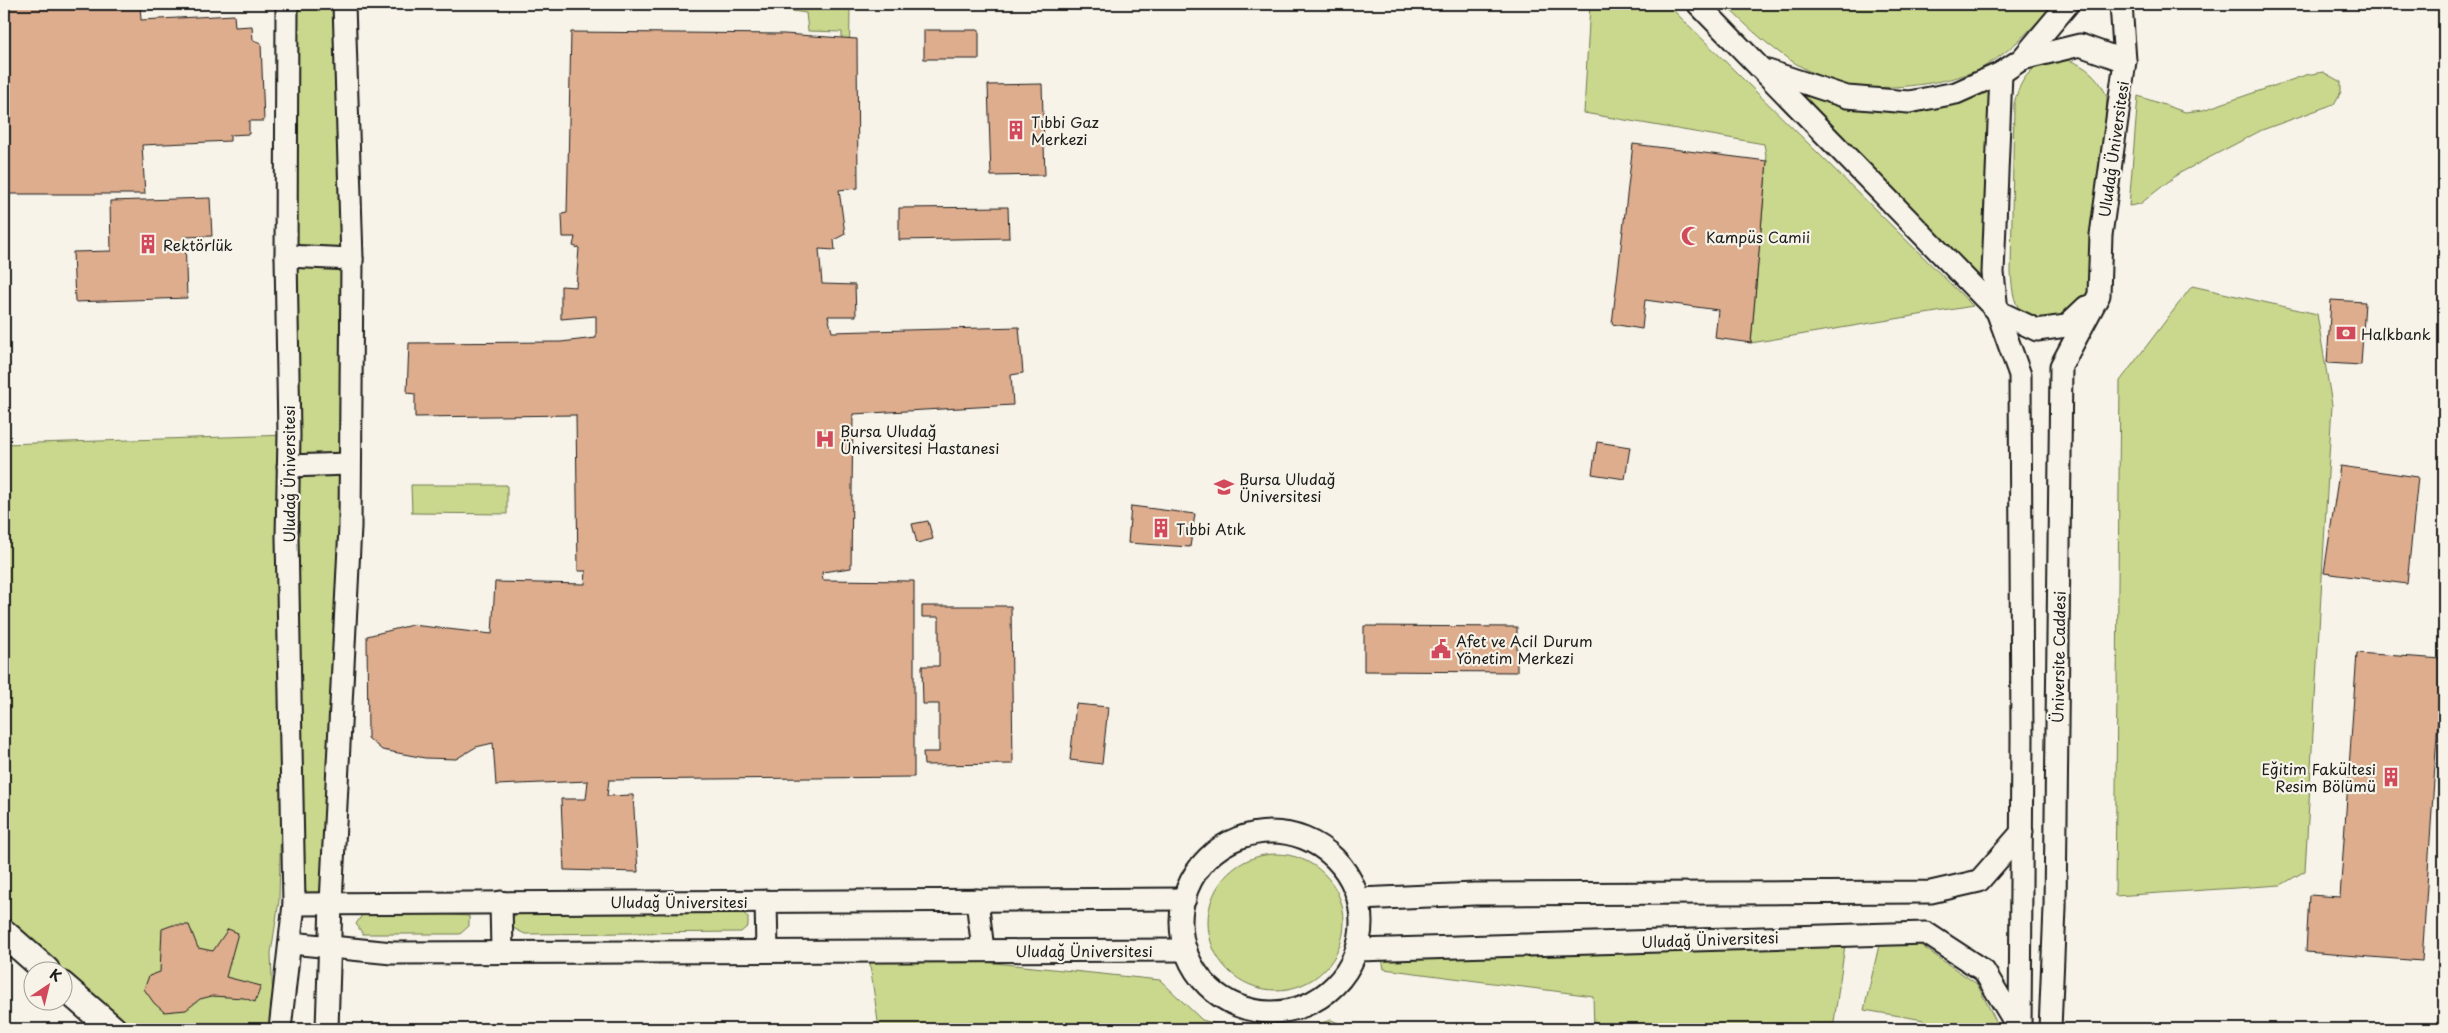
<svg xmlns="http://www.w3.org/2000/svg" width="2448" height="1033" viewBox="0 0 2448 1033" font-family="'Playpen Sans',sans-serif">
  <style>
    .green { fill: #c9d88c; stroke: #727a54 }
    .building { fill: #ddad8e; stroke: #1c1c1c }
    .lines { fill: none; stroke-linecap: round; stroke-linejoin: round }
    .minor-casing { stroke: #1c1c1c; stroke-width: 25 }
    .major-casing { stroke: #1c1c1c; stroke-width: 30 }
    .minor { stroke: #f7f3e8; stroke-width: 21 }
    .major { stroke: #f7f3e8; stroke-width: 26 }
    .labels { text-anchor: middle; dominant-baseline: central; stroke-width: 4.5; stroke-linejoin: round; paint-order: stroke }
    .poi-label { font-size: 15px; fill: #1c1c1c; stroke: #f7f3e8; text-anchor: start }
    .street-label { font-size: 15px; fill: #1c1c1c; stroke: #f7f3e8 }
  </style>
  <rect width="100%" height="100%" fill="#f7f3e8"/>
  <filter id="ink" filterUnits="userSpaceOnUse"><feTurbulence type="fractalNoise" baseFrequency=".02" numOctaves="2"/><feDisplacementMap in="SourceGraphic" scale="10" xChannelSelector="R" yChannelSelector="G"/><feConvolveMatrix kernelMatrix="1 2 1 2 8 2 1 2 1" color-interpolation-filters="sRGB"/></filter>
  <g filter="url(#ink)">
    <!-- green -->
    <g class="green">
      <polygon points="287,4 344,4 352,259 331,903 301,893 287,549 279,901 271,953 274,1029 113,1029 63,985 62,970 46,970 4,933 4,444 289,435"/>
      <polygon points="792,4 850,4 848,177 840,179 842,32 808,31 806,13 792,11"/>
      <polygon points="1590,4 1667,4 1973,306 1751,343 1767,161 1764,144 1584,113"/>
      <path d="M 1724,4 L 2054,4 C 2034,26 2013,49 1987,65 C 1957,84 1884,91 1850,86 C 1837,84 1819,76 1807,70 C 1775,53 1750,29 1724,4 Z"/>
      <path d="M 2061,58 C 2083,63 2099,76 2107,97 L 2099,295 L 2066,326 C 2024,317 2013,319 2011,271 L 2014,104 C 2021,76 2032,64 2061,58 Z"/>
      <polygon points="1765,70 1909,102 2001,73 1997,311"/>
      <polygon points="2323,72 2341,82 2341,92 2334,104 2262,130 2178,174 2140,204 2129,206 2138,96 2185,112 2203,110 2306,75"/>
      <polygon points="2192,286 2317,314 2332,405 2305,871 2281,885 2115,896 2120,381"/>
      <polygon points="411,485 507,485 507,514 412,513"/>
      <circle cx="1276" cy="922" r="68"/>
      <polygon points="519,909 734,912 743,913 748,917 748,926 741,932 525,934 513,928 510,922"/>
      <polygon points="427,913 469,916 469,926 460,934 363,934 356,924 362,915"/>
      <polygon points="1913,940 1977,984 2000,1029 1924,1029 1924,1020 1864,1010 1880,941"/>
      <polygon points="1845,945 1833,1029 1594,1029 1593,996 1384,969 1382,958"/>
      <polygon points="868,950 1160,980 1202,1020 1235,1029 879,1029"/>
      <polygon points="1331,1020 1354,1029 1300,1029"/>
    </g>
    <!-- building -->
    <g class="building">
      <polygon points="4,4 140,4 141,20 234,15 235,27 252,26 253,40 261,43 264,121 249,121 249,134 230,135 230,141 142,145 145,194 4,194 4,62 7,62"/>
      <rect x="924" y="30" width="55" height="29"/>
      <polygon points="571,32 784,34 857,39 858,188 839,190 845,234 834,240 835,250 819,249 822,284 855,285 856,316 828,316 832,332 1019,327 1023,373 1011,375 1013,405 853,414 851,568 822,572 823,580 914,581 914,777 609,780 607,796 633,795 638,872 564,870 561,799 586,799 588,781 496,785 493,743 476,747 456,759 425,758 382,750 368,738 367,636 412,625 492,634 495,582 585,584 586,571 578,571 576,415 415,417 415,394 407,393 409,343 561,342 596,338 596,316 561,319 561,286 576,287 579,248 573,246 575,237 563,237 562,214 567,213"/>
      <polygon points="1042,84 1045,175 991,176 988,85"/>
      <polygon points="1633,144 1767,161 1751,343 1715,338 1718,310 1645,300 1642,329 1612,324"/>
      <polygon points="210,198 212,236 185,237 187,298 75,302 73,252 111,251 110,201"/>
      <polygon points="1008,207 1009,238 899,240 899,208"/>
      <polygon points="2331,300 2365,302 2361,365 2327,363"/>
      <polygon points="1597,442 1630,447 1625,479 1592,474"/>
      <polygon points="2340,466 2418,477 2407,584 2324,573"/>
      <polygon points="1131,506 1195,514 1190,547 1128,543"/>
      <polygon points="928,521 933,539 917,543 912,524"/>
      <polygon points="922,606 1011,606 1013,764 924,765 923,752 939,752 939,704 923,704 922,666 939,666 939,617 922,617"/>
      <polygon points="1364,626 1517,627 1517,672 1364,671"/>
      <polygon points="2357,653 2442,659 2422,961 2306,952 2309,895 2340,897"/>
      <polygon points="1076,704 1108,707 1102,764 1070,760"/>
      <polygon points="173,925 189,925 198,948 213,951 228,929 238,933 226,977 261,986 255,1002 244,998 212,996 200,999 186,1010 164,1012 154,1003 144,989 149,976 160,972 162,929"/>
    </g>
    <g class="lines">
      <defs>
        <g id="minor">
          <polyline points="1698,4 1997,311 2037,330 2066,326 2086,307"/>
          <polyline points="2022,59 2080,45 2125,61"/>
          <polyline points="1768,71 1847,97 1909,102 1956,93 2001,73 2022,59 2068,4"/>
          <polyline points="2001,73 1993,273 1997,311 2020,375 2022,738 2020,1029"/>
          <polyline points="286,256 352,259"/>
          <polyline points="288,466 349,464"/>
          <circle cx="1271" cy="922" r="90"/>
          <polyline points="1359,899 1475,894 1931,892 1979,881 2022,832"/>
          <polyline points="977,900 983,950"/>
          <polyline points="766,901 767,951"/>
          <polyline points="501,902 502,952"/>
          <polyline points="294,904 1185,899"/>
          <polyline points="291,943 392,953 1186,950"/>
          <polyline points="1358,950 1926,933 1984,971 2019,1029"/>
          <polyline points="280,1029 294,904 287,537 289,435 286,256 287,4"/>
          <polyline points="327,1029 331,903 350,527 352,259 344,4"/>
          <polyline points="2050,1029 2055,908 2061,366 2099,295 2101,235 2125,61 2121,4"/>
        </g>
        <g id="major">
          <polyline points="4,933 46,970"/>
          <polyline points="62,985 113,1029"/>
        </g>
      </defs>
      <!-- minor casing -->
      <use href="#minor" class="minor-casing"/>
      <!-- major casing -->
      <use href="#major" class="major-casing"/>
      <!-- minor -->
      <use href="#minor" class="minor"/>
      <!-- major -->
      <use href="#major" class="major"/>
    </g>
  </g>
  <!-- icons -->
  <defs>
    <symbol id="building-bare" viewBox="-9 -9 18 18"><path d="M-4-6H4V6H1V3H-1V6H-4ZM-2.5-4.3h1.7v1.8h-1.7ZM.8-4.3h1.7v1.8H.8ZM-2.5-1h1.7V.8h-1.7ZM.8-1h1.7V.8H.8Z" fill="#d1495b" stroke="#f7f3e8" stroke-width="2.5" paint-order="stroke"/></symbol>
    <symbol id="mosque-bare" viewBox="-9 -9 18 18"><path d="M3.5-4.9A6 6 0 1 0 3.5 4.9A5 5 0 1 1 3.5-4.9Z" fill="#d1495b" stroke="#f7f3e8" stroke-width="2.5" paint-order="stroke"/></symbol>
    <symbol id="bank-bare" viewBox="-9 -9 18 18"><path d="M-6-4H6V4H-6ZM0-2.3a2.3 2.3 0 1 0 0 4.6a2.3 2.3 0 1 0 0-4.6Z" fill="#d1495b" stroke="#f7f3e8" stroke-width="2.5" paint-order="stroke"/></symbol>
    <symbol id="hospital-bare" viewBox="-9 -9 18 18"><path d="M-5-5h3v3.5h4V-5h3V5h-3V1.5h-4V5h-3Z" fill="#d1495b" stroke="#f7f3e8" stroke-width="2.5" paint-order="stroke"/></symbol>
    <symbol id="university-bare" viewBox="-9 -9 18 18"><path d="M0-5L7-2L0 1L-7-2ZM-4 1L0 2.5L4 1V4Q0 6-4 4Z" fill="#d1495b" stroke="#f7f3e8" stroke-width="2.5" paint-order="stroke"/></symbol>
    <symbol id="civic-bare" viewBox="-9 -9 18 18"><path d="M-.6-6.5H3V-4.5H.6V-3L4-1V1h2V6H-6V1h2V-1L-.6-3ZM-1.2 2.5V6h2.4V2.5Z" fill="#d1495b" stroke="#f7f3e8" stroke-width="2.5" paint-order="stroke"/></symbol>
  </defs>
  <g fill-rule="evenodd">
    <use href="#building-bare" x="1002" y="116" width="28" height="28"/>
    <use href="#mosque-bare" x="1677" y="222" width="28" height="28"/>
    <use href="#building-bare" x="134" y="230" width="28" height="28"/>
    <use href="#bank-bare" x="2332" y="319" width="28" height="28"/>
    <use href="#hospital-bare" x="811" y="425" width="28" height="28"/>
    <use href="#university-bare" x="1210" y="473" width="28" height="28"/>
    <use href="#building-bare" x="1147" y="514" width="28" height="28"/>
    <use href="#civic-bare" x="1427" y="635" width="28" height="28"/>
    <use href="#building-bare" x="2377" y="763" width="28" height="28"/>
  </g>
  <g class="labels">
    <!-- poi labels -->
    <g class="poi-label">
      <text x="1031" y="121">Tıbbi Gaz<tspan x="1031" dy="17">Merkezi</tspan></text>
      <text x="1706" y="236">Kampüs Camii</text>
      <text x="163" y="244">Rektörlük</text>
      <text x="2361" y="333">Halkbank</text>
      <text x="840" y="430">Bursa Uludağ<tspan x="840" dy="17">Üniversitesi Hastanesi</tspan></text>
      <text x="1239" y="478">Bursa Uludağ<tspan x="1239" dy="17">Üniversitesi</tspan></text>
      <text x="1176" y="528">Tıbbi Atık</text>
      <text x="1456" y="640">Afet ve Acil Durum<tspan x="1456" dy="17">Yönetim Merkezi</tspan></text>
      <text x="2376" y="768" text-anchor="end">Eğitim Fakültesi<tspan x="2376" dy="17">Resim Bölümü</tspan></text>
    </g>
    <!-- street labels -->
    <g class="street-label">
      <text transform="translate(2113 149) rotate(-82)">Uludağ Üniversitesi</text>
      <text transform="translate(288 474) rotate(-90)">Uludağ Üniversitesi</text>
      <text transform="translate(2058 657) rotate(-89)">Üniversite Caddesi</text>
      <text x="679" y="901">Uludağ Üniversitesi</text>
      <text transform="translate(1710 939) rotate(-2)">Uludağ Üniversitesi</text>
      <text x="1084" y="950">Uludağ Üniversitesi</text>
    </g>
  </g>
  <!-- margin -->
  <rect width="2448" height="1033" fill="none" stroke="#f7f3e8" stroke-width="20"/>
  <rect x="10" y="10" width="2428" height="1013" fill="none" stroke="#1c1c1c" stroke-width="2" filter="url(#ink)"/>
  <!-- north arrow -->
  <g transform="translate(48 986) rotate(35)"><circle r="24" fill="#f7f3e8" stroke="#9f9d96"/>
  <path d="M0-4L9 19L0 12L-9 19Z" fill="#d1495b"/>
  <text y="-8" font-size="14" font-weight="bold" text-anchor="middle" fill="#1c1c1c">K</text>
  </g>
</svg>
